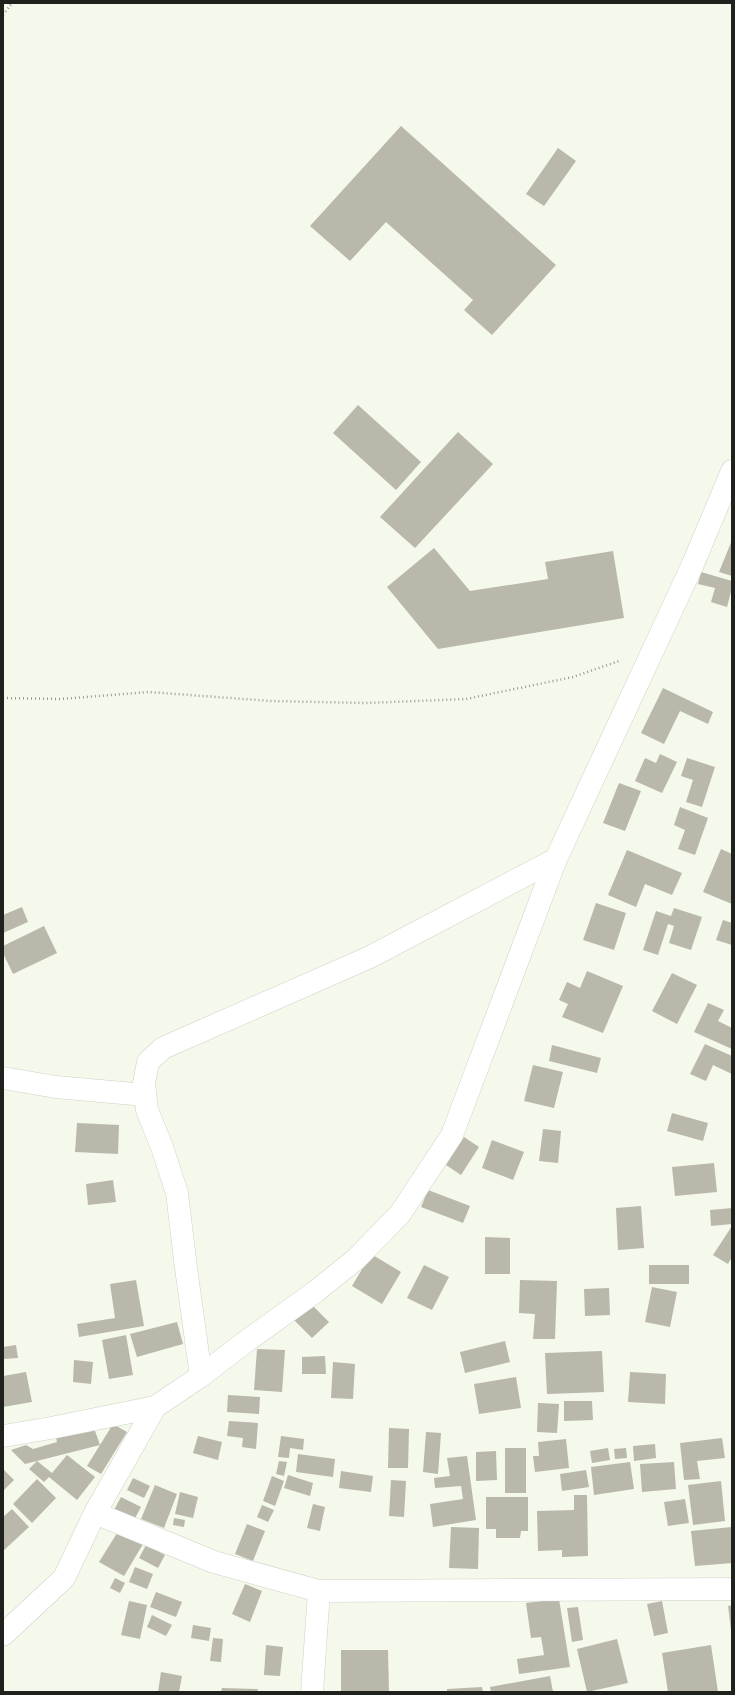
<svg xmlns="http://www.w3.org/2000/svg" width="735" height="1695" viewBox="0 0 735 1695" font-family="'PT Sans Narrow',sans-serif">
  <style>
    .building { fill: #b9b8ab }
    .lines { fill: none; stroke-linecap: round; stroke-linejoin: round }
    .street-casing { stroke: #ccd2c5; stroke-width: 23 }
    .path { stroke: #979a91; stroke-width: 2.5; stroke-dasharray: 1 3; stroke-linecap: butt }
    .street { stroke: #fff; stroke-width: 22 }
  </style>
  <rect width="100%" height="100%" fill="#f4f9ec"/>
  <!-- building -->
  <g class="building">
    <polygon points="401,126 556,265 492,335 464,310 473,300 386,222 350,261 310,226"/>
    <polygon points="558,148 576,161 544,206 526,194"/>
    <polygon points="358,405 421,462 396,490 333,433"/>
    <polygon points="458,432 493,464 415,548 380,517"/>
    <polygon points="732,540 732,576 719,572"/>
    <polygon points="434,548 470,591 548,579 545,562 613,551 624,618 438,649 387,587"/>
    <polygon points="701,572 732,581 732,588 727,607 711,602 715,588 698,584"/>
    <polygon points="663,688 713,712 708,724 680,711 664,744 641,733"/>
    <polygon points="660,754 677,762 662,793 635,781 645,758 656,763"/>
    <polygon points="687,758 715,767 702,807 686,802 693,780 681,776"/>
    <polygon points="619,783 641,791 625,831 603,823"/>
    <polygon points="680,807 708,818 695,855 678,849 685,830 674,825"/>
    <polygon points="721,849 732,854 732,904 703,892"/>
    <polygon points="627,850 682,873 672,895 645,884 636,907 608,895"/>
    <polygon points="596,903 626,913 614,950 583,940"/>
    <polygon points="22,907 28,922 3,933 3,915"/>
    <polygon points="674,908 702,917 691,950 669,943 674,926 668,924 658,955 643,950 656,911 671,916"/>
    <polygon points="723,920 732,923 732,945 716,940"/>
    <polygon points="44,926 57,953 13,974 3,953 3,946"/>
    <polygon points="587,971 623,986 603,1033 562,1017 568,1004 559,1000 567,982 580,988"/>
    <polygon points="672,973 697,985 677,1024 652,1011"/>
    <polygon points="708,1003 724,1010 718,1021 732,1028 732,1049 694,1032"/>
    <polygon points="705,1044 732,1056 732,1074 713,1065 706,1081 690,1074"/>
    <polygon points="552,1045 601,1058 597,1073 549,1061"/>
    <polygon points="533,1065 563,1072 554,1108 524,1101"/>
    <polygon points="672,1113 708,1123 703,1141 667,1131"/>
    <polygon points="77,1123 119,1125 118,1154 75,1152"/>
    <polygon points="543,1129 561,1131 558,1163 539,1161"/>
    <polygon points="464,1137 479,1147 461,1175 446,1165"/>
    <polygon points="492,1140 524,1152 513,1180 482,1168"/>
    <polygon points="714,1163 717,1192 675,1196 672,1167"/>
    <polygon points="113,1180 116,1202 88,1205 86,1184"/>
    <polygon points="428,1190 470,1206 463,1223 421,1207"/>
    <polygon points="641,1206 644,1248 618,1250 616,1208"/>
    <polygon points="732,1208 732,1224 711,1226 710,1210"/>
    <polygon points="732,1226 732,1257 728,1264 713,1255"/>
    <polygon points="485,1237 510,1238 510,1274 485,1274"/>
    <polygon points="371,1254 401,1272 382,1304 352,1286"/>
    <polygon points="424,1265 449,1277 432,1310 407,1298"/>
    <rect x="649" y="1265" width="40" height="19"/>
    <polygon points="136,1280 144,1326 79,1337 77,1324 115,1318 110,1284"/>
    <polygon points="520,1280 557,1281 555,1339 533,1339 535,1314 519,1313"/>
    <polygon points="652,1287 677,1292 670,1327 645,1322"/>
    <polygon points="609,1288 610,1315 585,1316 584,1289"/>
    <polygon points="309,1302 329,1322 312,1338 292,1318"/>
    <polygon points="177,1322 183,1344 137,1357 130,1334"/>
    <polygon points="126,1335 133,1375 109,1379 102,1340"/>
    <polygon points="505,1341 510,1362 465,1373 460,1352"/>
    <polygon points="16,1345 18,1358 3,1359 3,1347"/>
    <polygon points="257,1349 285,1350 282,1392 254,1390"/>
    <polygon points="602,1351 604,1392 547,1394 545,1353"/>
    <polygon points="325,1356 326,1374 302,1374 302,1357"/>
    <polygon points="74,1360 93,1362 91,1384 73,1382"/>
    <polygon points="333,1362 355,1364 353,1399 331,1398"/>
    <polygon points="26,1372 32,1402 3,1407 3,1376"/>
    <polygon points="630,1372 666,1374 665,1404 628,1402"/>
    <polygon points="516,1377 521,1408 479,1414 474,1384"/>
    <polygon points="228,1395 260,1397 259,1414 227,1412"/>
    <polygon points="564,1401 592,1401 593,1420 564,1421"/>
    <polygon points="538,1403 559,1404 557,1433 537,1432"/>
    <polygon points="229,1421 258,1423 256,1449 242,1447 243,1438 227,1436"/>
    <polygon points="113,1424 127,1432 101,1474 87,1466"/>
    <polygon points="94,1428 100,1445 25,1464 11,1450 26,1445 33,1449 57,1442 56,1437"/>
    <polygon points="389,1428 409,1429 408,1468 388,1468"/>
    <polygon points="426,1432 441,1433 438,1474 423,1472"/>
    <polygon points="198,1436 222,1442 218,1460 193,1453"/>
    <polygon points="281,1436 304,1439 303,1450 290,1448 289,1458 278,1457"/>
    <polygon points="722,1438 725,1458 697,1461 700,1479 684,1480 680,1443"/>
    <polygon points="566,1439 569,1468 535,1472 533,1456 539,1456 538,1442"/>
    <polygon points="655,1444 656,1458 634,1461 633,1446"/>
    <rect x="505" y="1448" width="21" height="45"/>
    <polygon points="608,1448 610,1460 592,1463 590,1451"/>
    <polygon points="626,1448 627,1458 615,1459 614,1449"/>
    <polygon points="496,1451 497,1480 476,1481 476,1452"/>
    <polygon points="298,1454 335,1459 333,1477 296,1472"/>
    <polygon points="67,1455 95,1477 77,1500 49,1477 44,1482 29,1469 37,1461 52,1473"/>
    <polygon points="467,1456 476,1520 433,1527 430,1504 463,1499 461,1486 435,1488 434,1478 450,1476 447,1458"/>
    <polygon points="279,1461 287,1462 284,1476 276,1474"/>
    <polygon points="630,1462 634,1489 594,1495 591,1467"/>
    <polygon points="674,1462 676,1489 642,1492 640,1464"/>
    <polygon points="3,1469 14,1480 4,1490 3,1489"/>
    <polygon points="586,1470 589,1487 562,1491 560,1474"/>
    <polygon points="341,1471 373,1476 371,1492 339,1488"/>
    <polygon points="288,1475 313,1483 310,1496 284,1488"/>
    <polygon points="272,1476 284,1481 275,1506 263,1501"/>
    <polygon points="133,1478 150,1486 144,1498 127,1490"/>
    <polygon points="37,1479 56,1498 32,1523 13,1504"/>
    <polygon points="391,1480 406,1481 404,1517 389,1516"/>
    <polygon points="721,1481 725,1521 693,1525 688,1485"/>
    <polygon points="155,1485 177,1494 164,1528 141,1519"/>
    <polygon points="180,1492 198,1497 193,1518 175,1514"/>
    <polygon points="574,1495 587,1495 588,1556 562,1557 562,1550 538,1551 537,1511 574,1510"/>
    <polygon points="121,1497 141,1507 134,1520 114,1510"/>
    <polygon points="486,1497 528,1497 528,1531 521,1531 520,1538 496,1538 496,1529 486,1529"/>
    <polygon points="685,1499 689,1523 668,1526 664,1502"/>
    <polygon points="313,1504 325,1507 320,1531 307,1528"/>
    <polygon points="262,1505 274,1510 268,1522 257,1517"/>
    <polygon points="12,1509 29,1527 3,1551 3,1517"/>
    <polygon points="174,1518 185,1520 184,1527 173,1525"/>
    <polygon points="247,1524 265,1531 253,1561 235,1554"/>
    <polygon points="451,1527 479,1528 478,1569 449,1568"/>
    <polygon points="732,1527 732,1563 695,1566 691,1531"/>
    <polygon points="119,1530 143,1544 124,1576 99,1562"/>
    <polygon points="146,1545 165,1555 158,1568 139,1558"/>
    <polygon points="135,1567 153,1574 147,1589 129,1582"/>
    <polygon points="115,1578 125,1583 120,1593 110,1588"/>
    <polygon points="245,1584 262,1591 250,1622 232,1614"/>
    <polygon points="156,1592 182,1602 176,1617 150,1607"/>
    <polygon points="559,1599 570,1667 519,1674 517,1659 544,1655 541,1637 531,1638 526,1603"/>
    <polygon points="129,1601 147,1605 140,1639 121,1635"/>
    <polygon points="662,1601 668,1633 654,1636 647,1604"/>
    <polygon points="732,1605 732,1630 731,1630 728,1606"/>
    <polygon points="578,1607 583,1640 572,1642 567,1608"/>
    <polygon points="152,1615 172,1625 166,1636 147,1627"/>
    <polygon points="193,1625 211,1628 209,1641 191,1638"/>
    <polygon points="213,1638 223,1639 221,1662 210,1661"/>
    <polygon points="617,1639 628,1683 587,1692 577,1649"/>
    <polygon points="266,1645 283,1647 280,1676 264,1675"/>
    <polygon points="711,1645 718,1692 668,1692 662,1653"/>
    <polygon points="341,1650 388,1650 389,1692 341,1692"/>
    <polygon points="161,1672 182,1676 179,1692 158,1692"/>
    <polygon points="550,1676 553,1692 491,1692 490,1687"/>
    <polygon points="482,1687 483,1692 447,1692 447,1689"/>
    <polygon points="222,1688 258,1689 257,1692 221,1692"/>
  </g>
  <g class="lines">
    <defs>
      <g id="street">
        <polyline points="3,1078 56,1087 145,1095"/>
        <polyline points="201,1376 186,1268 177,1193 162,1147 147,1110 144,1083 148,1062 163,1048 370,957 556,859"/>
        <polyline points="3,1436 51,1428 155,1407"/>
        <polyline points="95,1513 214,1562 319,1591 312,1692"/>
        <polyline points="319,1591 732,1589"/>
        <polyline points="3,1635 64,1578 95,1513 155,1407 201,1376 244,1343 315,1292 356,1259 400,1214 452,1135 556,859 693,564 732,471"/>
      </g>
    </defs>
    <!-- street casing -->
    <use href="#street" class="street-casing"/>
    <!-- path -->
    <g class="path">
      <polyline points="3,15 12,3"/>
      <polyline points="3,698 61,699 149,692 271,701 366,703 466,699 573,677 619,661"/>
    </g>
    <!-- street -->
    <use href="#street" class="street"/>
  </g>
  <!-- border -->
  <rect width="735" height="1695" fill="none" stroke="#1f211c" stroke-width="8"/>
</svg>
